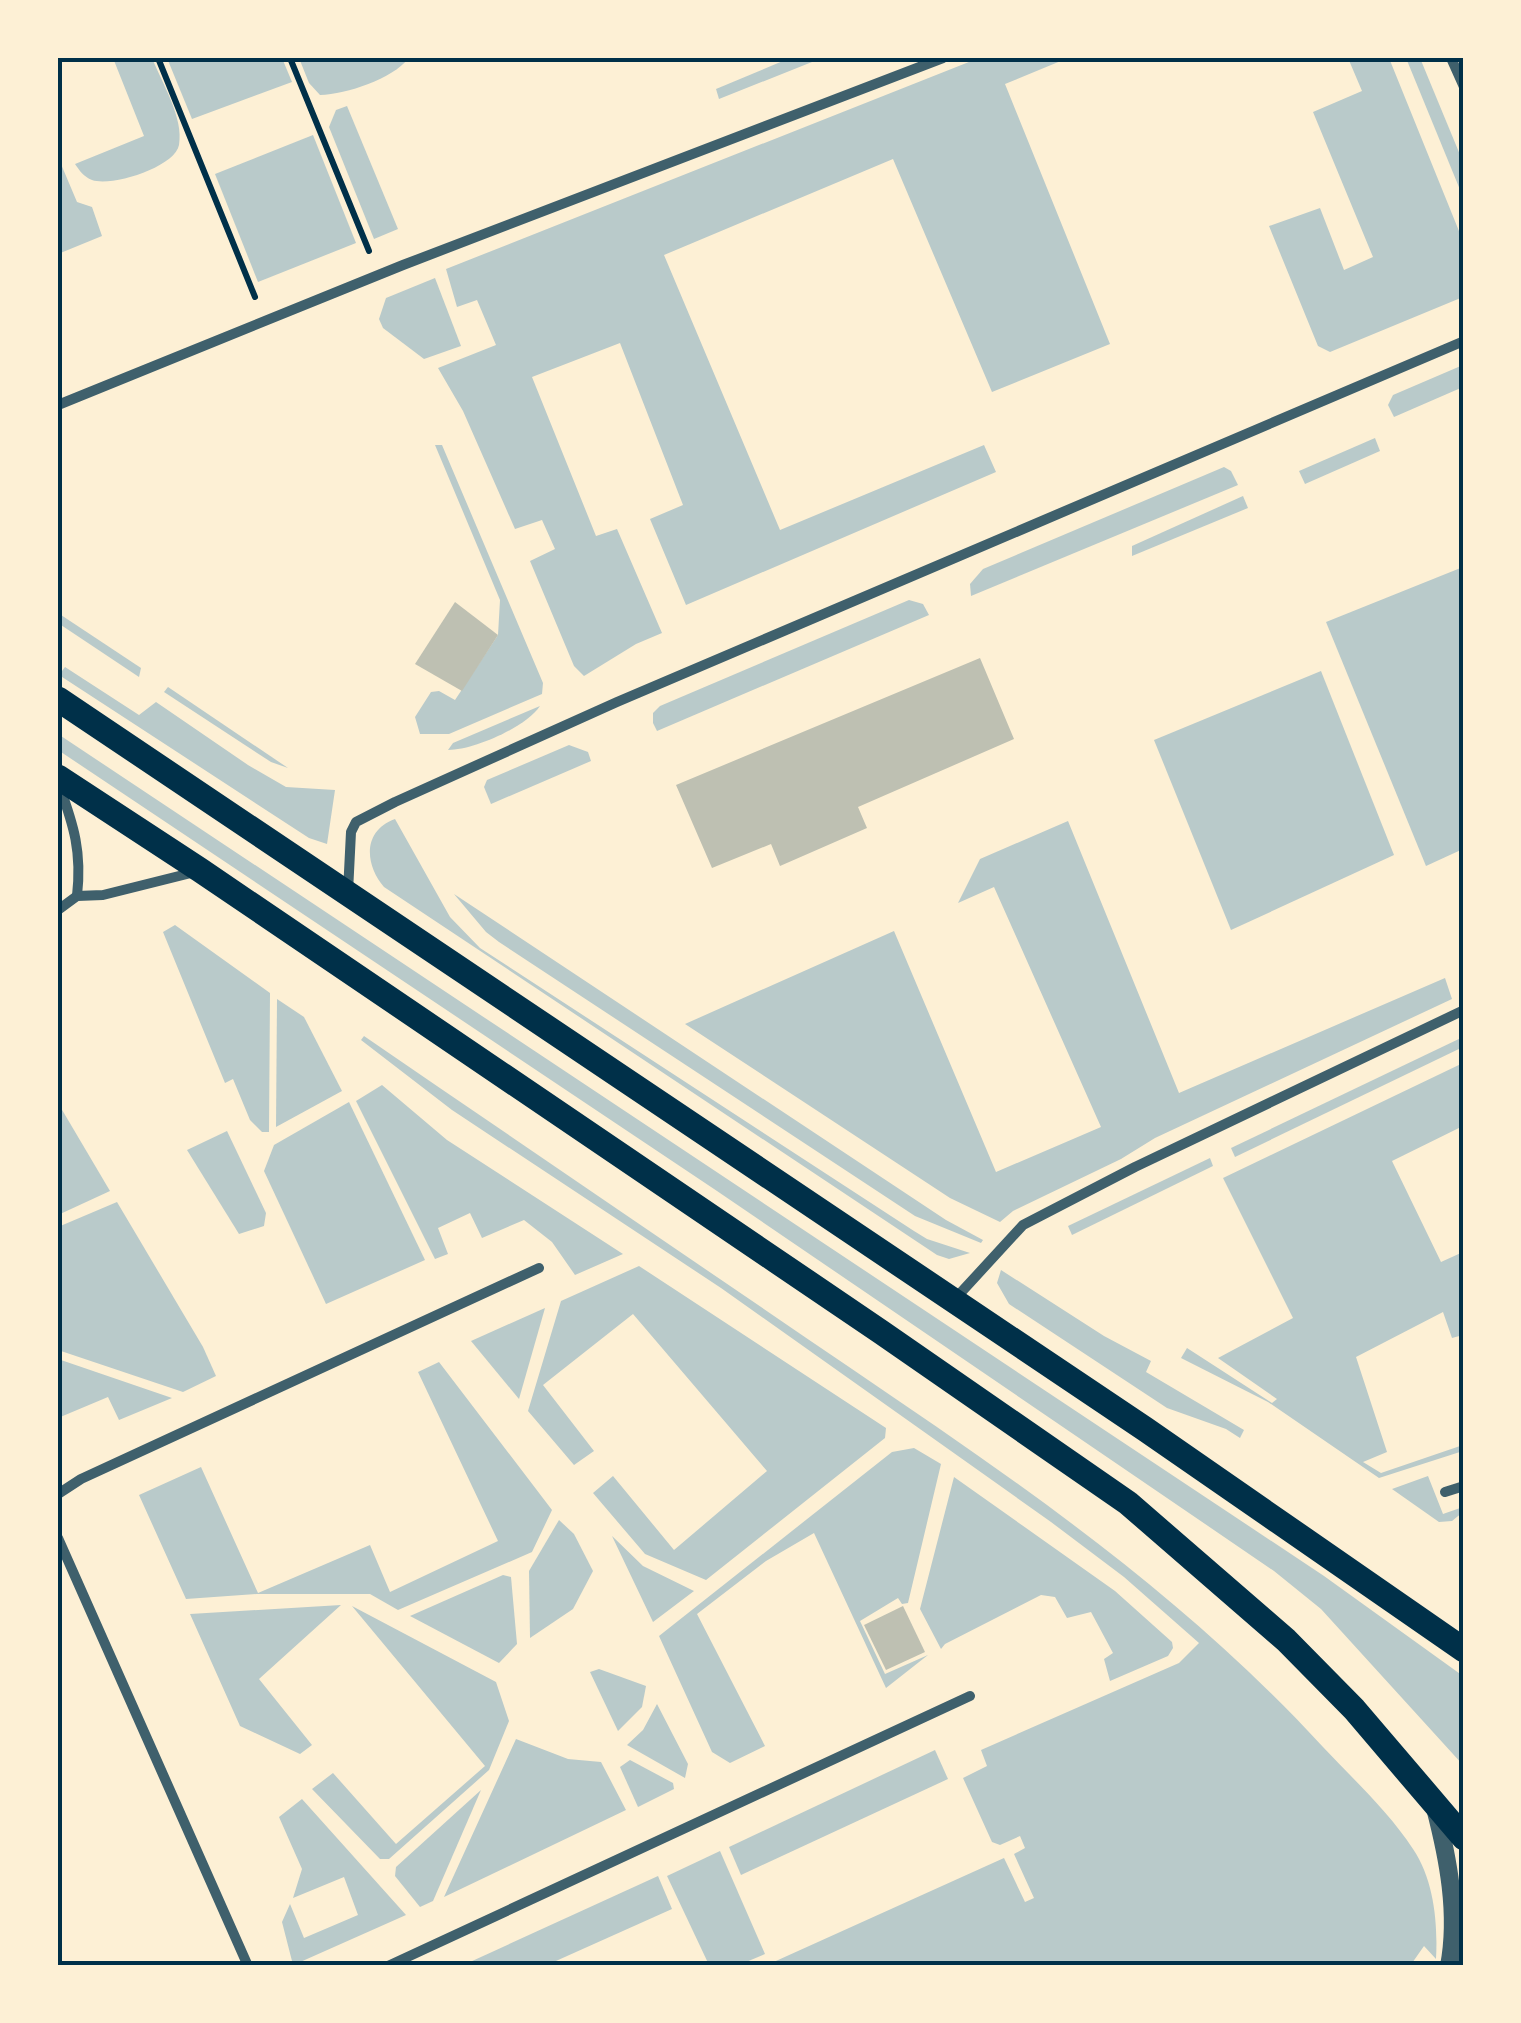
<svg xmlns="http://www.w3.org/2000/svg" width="1521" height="2023" viewBox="0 0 1521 2023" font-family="'Roboto Serif',serif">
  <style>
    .green { fill: #b9caca }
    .building { fill: #bec0b2 }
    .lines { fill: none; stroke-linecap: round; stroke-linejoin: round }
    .path { stroke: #003049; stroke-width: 6 }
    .minor { stroke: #3f606c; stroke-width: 10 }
    .tertiary { stroke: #3f606c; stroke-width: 18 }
    .primary { stroke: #003049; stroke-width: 25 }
    .neatline { fill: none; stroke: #003049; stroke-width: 4 }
  </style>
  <rect width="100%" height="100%" fill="#fdf0d5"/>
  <!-- green -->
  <g class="green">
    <path d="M 113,58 L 152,58 C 162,83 184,118 179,145 C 175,167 112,187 92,180 C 84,177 79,170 75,164 L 144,136 Z"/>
    <polygon points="167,58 282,58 292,82 192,119"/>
    <path d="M 299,58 L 409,58 C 392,79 347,94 320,95 L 309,83 Z"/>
    <polygon points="790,58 822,58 719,99 716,89"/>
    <polygon points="979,58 1068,58 1005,84 1110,344 992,392 893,159 664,255 780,530 984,445 996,472 686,605 650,519 683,505 620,343 532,377 596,536 617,529 662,633 636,644 584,676 574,666 530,561 555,549 542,520 515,529 463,411 438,368 496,345 477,300 457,307 446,269"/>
    <polygon points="1348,58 1389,58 1463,241 1463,297 1330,352 1318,346 1269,226 1320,208 1344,270 1373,257 1313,112 1362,91"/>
    <polygon points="1406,58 1420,58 1463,162 1463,197"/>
    <polygon points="347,106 398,229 374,239 329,127 336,110"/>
    <polygon points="313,135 356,243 258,282 215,174"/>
    <polygon points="58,157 77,202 92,207 102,236 58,254"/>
    <polygon points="435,278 461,346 424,359 383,328 379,319 386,298"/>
    <polygon points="1463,365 1463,387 1394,417 1388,405 1393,395"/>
    <polygon points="1375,438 1380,451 1305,484 1299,471"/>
    <polygon points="435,445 442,445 543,683 542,694 449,734 420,734 415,717 431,692 439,691 455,700 498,635 500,600"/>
    <polygon points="1224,467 1231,471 1238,485 971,596 970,584 983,569"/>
    <polygon points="1243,496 1248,508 1132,556 1132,546"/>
    <polygon points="1463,567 1463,849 1426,866 1326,622"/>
    <polygon points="909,600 923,604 929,615 657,731 653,723 653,713 660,706"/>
    <polygon points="58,613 141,668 139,677 58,623"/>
    <polygon points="65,667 139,715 156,702 248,765 286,787 335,790 327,844 309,838 59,675"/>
    <polygon points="1321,671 1394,855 1231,930 1154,740"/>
    <polygon points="168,687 288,768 271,762 164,692"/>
    <path d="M 540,706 C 526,727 474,750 448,750 L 453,743 Z"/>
    <polygon points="58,734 1324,1576 1463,1676 1463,1765 1321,1609 1274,1571 717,1191 58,750"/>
    <polygon points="569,745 588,752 591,761 491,804 484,787 487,780"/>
    <path d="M 395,819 L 450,917 L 480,948 L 914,1231 L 927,1239 L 970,1253 L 949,1259 L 937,1255 L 384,887 C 365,865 362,831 395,819 Z"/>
    <polygon points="1068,821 1179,1093 1445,978 1452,999 1155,1138 1121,1159 1013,1211 1000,1222 950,1198 685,1024 894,931 996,1172 1101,1127 994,887 958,903 980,859"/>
    <polygon points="454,894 946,1220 983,1240 981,1243 915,1216 499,942 486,932"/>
    <polygon points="175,925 270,993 269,1132 262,1132 250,1120 233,1079 225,1083 163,932"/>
    <polygon points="277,999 304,1017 342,1091 276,1127"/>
    <path d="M 364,1036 C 526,1147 689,1258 852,1369 C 1024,1486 1181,1593 1323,1747 C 1354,1780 1389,1812 1413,1849 C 1434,1880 1438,1923 1436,1959 L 1424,1946 L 1410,1966 L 767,1965 L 1004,1858 L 1025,1902 L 1034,1898 L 1014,1854 L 1025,1848 L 1020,1836 L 1000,1845 L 992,1842 L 963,1778 L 987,1766 L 981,1750 L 1179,1663 L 1199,1643 L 1124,1577 L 1051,1522 L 721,1288 L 452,1110 L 361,1040 Z"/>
    <polygon points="1463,1037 1463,1047 1235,1157 1231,1148"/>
    <polygon points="1463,1063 1463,1126 1392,1161 1441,1262 1463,1252 1463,1335 1452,1338 1443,1312 1356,1357 1387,1452 1363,1462 1381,1473 1463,1445 1463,1451 1379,1478 1268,1402 1181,1358 1187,1348 1272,1403 1277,1399 1218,1358 1293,1318 1223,1178"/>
    <polygon points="382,1085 447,1140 623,1254 575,1275 552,1242 524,1220 482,1238 470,1213 438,1228 448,1254 435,1259 356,1101"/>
    <polygon points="349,1102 425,1260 326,1304 264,1171 274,1145"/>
    <polygon points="58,1103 110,1191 58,1215"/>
    <polygon points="227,1131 266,1213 264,1226 239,1234 187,1150"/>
    <polygon points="1210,1158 1213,1166 1072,1235 1068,1226"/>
    <polygon points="117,1202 203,1347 216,1376 183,1392 58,1350 58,1227"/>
    <polygon points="639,1266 886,1428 885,1438 706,1580 645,1554 593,1493 613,1476 674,1550 767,1471 633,1314 543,1385 594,1451 574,1465 528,1411 561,1301"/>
    <polygon points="1001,1270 1104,1336 1151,1361 1146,1372 1244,1430 1240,1438 1226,1429 1167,1408 1009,1304 997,1283"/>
    <polygon points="545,1308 519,1399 471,1341"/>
    <polygon points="58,1359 172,1398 119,1420 108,1397 58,1418"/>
    <polygon points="439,1362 552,1510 532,1552 398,1610 370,1594 257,1594 186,1599 139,1495 201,1467 258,1593 370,1545 390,1592 498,1541 418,1372"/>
    <polygon points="914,1448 941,1464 908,1603 902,1604 898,1598 860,1621 885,1674 928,1655 886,1688 814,1533 766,1561 697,1614 765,1746 730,1763 712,1752 659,1636 892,1452"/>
    <polygon points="1428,1476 1443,1514 1463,1507 1463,1512 1452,1521 1439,1522 1392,1489"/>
    <polygon points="954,1477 1115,1591 1172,1642 1173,1648 1168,1656 1110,1681 1104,1659 1113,1653 1091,1612 1067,1618 1055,1597 1041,1595 945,1644 941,1649 920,1609"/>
    <polygon points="559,1520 574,1534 593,1571 573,1609 530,1638 529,1571"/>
    <polygon points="612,1536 643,1566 694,1591 653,1622"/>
    <polygon points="503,1575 511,1577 517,1644 499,1663 410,1616"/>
    <polygon points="341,1605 259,1679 312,1745 300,1754 240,1726 190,1614"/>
    <polygon points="352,1606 496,1682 509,1721 489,1770 389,1859 380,1859 312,1789 333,1773 396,1844 485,1766"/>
    <polygon points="599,1669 646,1686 642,1707 618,1731 590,1672"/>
    <polygon points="657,1704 688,1764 685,1778 627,1745 643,1730"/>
    <polygon points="516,1739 568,1759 601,1762 626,1810 444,1897"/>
    <polygon points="935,1750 948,1779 741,1875 729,1847"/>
    <polygon points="630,1760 673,1783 674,1789 638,1807 620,1767"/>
    <polygon points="481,1790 433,1901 420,1907 395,1876 396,1867"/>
    <polygon points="302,1799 406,1915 298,1963 292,1961 282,1922 290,1904 304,1938 358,1915 344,1877 293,1898 302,1869 279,1817"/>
    <polygon points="720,1851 765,1954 739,1965 709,1965 667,1876"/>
    <polygon points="658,1876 672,1909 547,1965 471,1965 470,1962"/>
  </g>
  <!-- building -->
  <g class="building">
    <polygon points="455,602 498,635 462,691 415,664"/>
    <polygon points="980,658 1014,739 858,807 867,828 780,866 771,844 712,868 676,785"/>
    <polygon points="903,1606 925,1652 886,1670 864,1625"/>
  </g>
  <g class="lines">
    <!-- path -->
    <g class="path">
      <polyline points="158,58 255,297"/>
      <polyline points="290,58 369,251"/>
    </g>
    <!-- minor -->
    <g class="minor">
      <polyline points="1451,58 1464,87"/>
      <polyline points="58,405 403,265 943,58"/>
      <path d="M 59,785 C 74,826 82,852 77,896"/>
      <polyline points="348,892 351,832 356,822 395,802 617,702 1464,341"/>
      <polyline points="58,910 77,896 103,895 195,872"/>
      <polyline points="954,1300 1023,1225 1135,1167 1464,1010"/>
      <polyline points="1445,1492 1464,1486"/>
      <polyline points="58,1494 81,1479 539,1268"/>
      <polyline points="58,1538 248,1966"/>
      <polyline points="388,1966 970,1696"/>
    </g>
    <!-- tertiary -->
    <path class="tertiary" d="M 1435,1808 C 1448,1858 1459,1914 1449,1966"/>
    <!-- primary -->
    <g class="primary">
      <polyline points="58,699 1145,1429 1464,1650"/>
      <polyline points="58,777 200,870 881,1332 1128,1503 1286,1640 1354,1709 1464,1838"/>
    </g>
  </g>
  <!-- border -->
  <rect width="1521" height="2023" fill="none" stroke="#fdf0d5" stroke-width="120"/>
  <rect x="60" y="60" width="1401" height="1903" class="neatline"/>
</svg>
